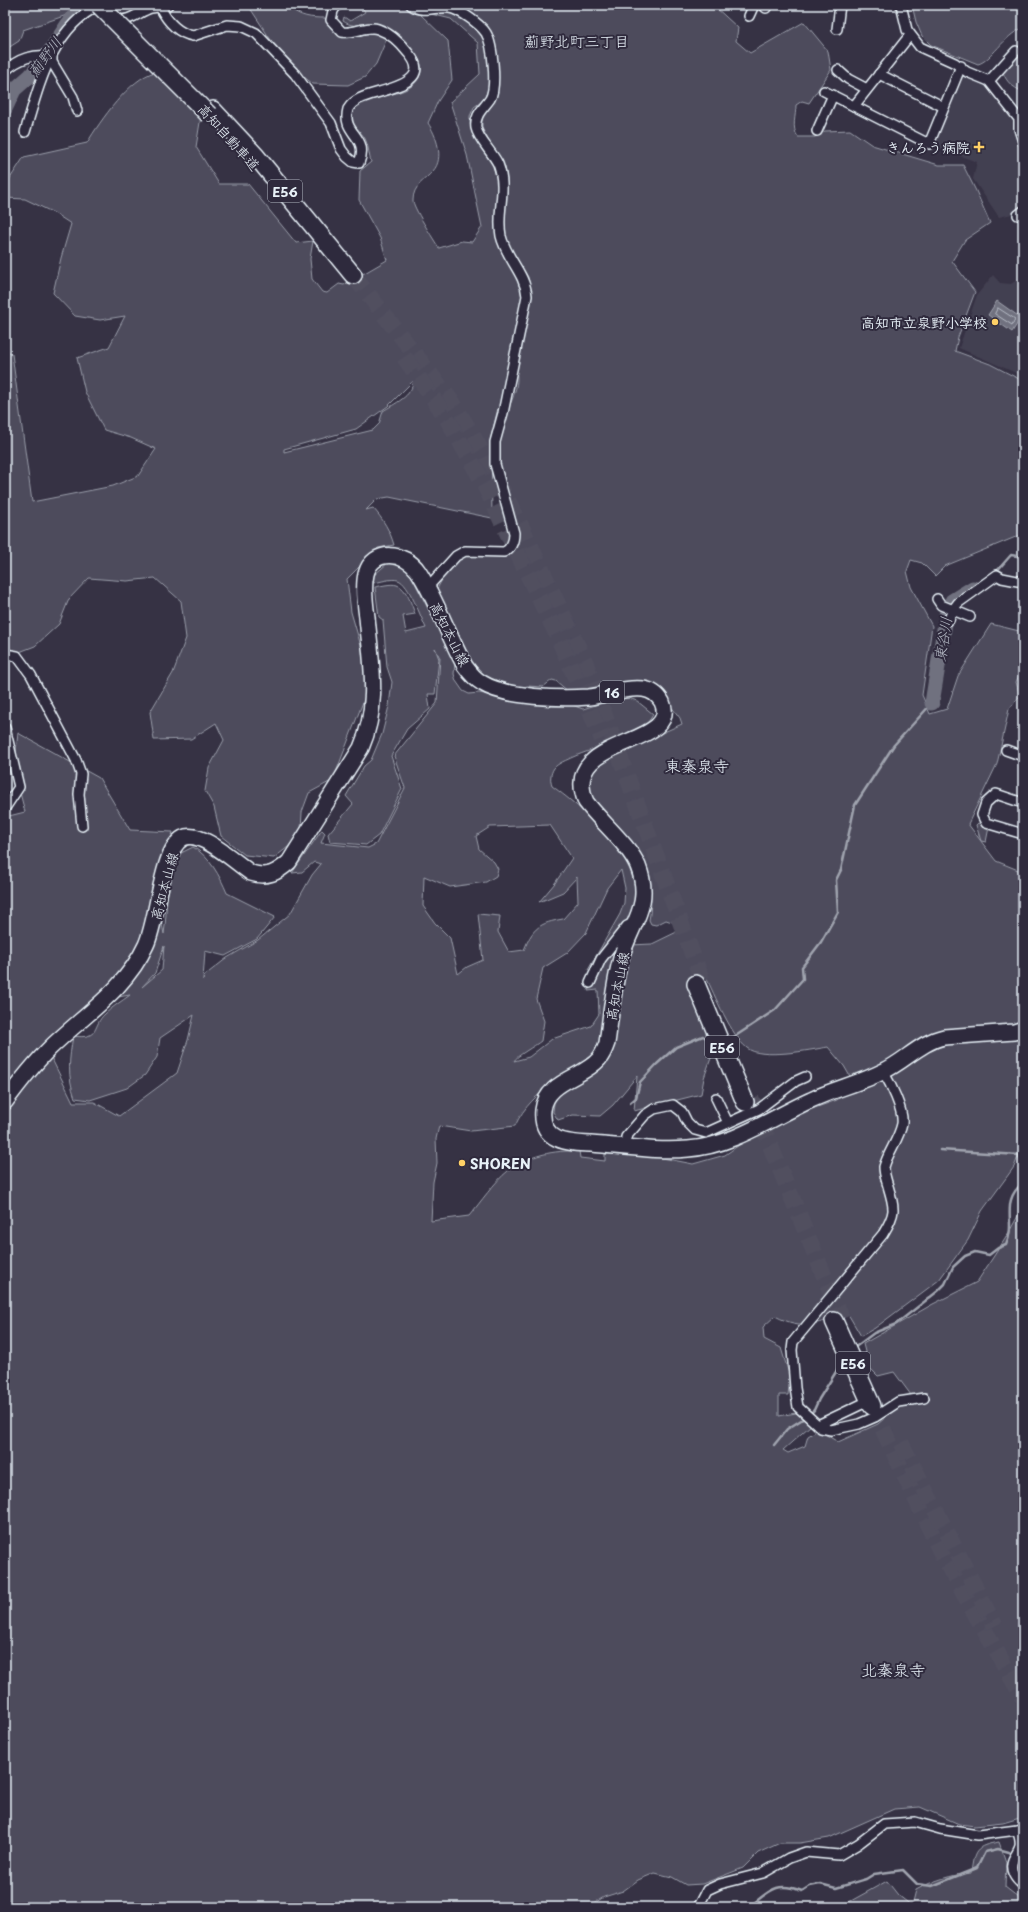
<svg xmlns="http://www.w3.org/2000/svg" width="1028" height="1912" viewBox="0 0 1028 1912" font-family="'Playpen Sans','Klee One',sans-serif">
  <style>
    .built { fill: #433f51 }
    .green { fill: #4d4b5c; stroke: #9a9eaa; fill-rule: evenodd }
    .water { fill: #70717f; stroke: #a0a4af }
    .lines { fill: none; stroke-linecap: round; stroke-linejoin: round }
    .shore { stroke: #b8bec8; stroke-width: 1 }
    .stream { stroke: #a0a4af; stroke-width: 2.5 }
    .river { stroke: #70717f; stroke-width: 15 }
    .highway-tunnel { stroke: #514f5f; stroke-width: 17; stroke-dasharray: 17 8; stroke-linecap: butt }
    .street-casing { stroke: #e8f1f8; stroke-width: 12 }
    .primary-casing { stroke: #e8f1f8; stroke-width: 18 }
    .highway-casing { stroke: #e8f1f8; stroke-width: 20 }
    .street { stroke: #2f2a3d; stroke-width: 9 }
    .primary { stroke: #2f2a3d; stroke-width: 15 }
    .highway { stroke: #2f2a3d; stroke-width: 17 }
    .highway-bridge-casing { stroke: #e8f1f8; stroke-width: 20; stroke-linecap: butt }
    .highway-bridge { stroke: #2f2a3d; stroke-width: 17 }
    .poi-dot { fill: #ffd166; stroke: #2f2a3d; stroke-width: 1.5 }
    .labels { text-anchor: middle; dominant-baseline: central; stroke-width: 4; stroke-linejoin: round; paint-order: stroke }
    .shield { fill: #2f2a3d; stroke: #b0b5c0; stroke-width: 1 }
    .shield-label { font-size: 13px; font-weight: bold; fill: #e8f1f8 }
    .street-label { font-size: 14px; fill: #e8f1f8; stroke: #2f2a3d }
    .poi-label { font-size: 14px; font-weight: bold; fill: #e8f1f8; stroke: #2f2a3d; text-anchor: end }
    .neighbourhood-label { font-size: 15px; fill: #e8f1f8; stroke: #2f2a3d }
    .water-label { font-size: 15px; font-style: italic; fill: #b2b7c2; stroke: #2f2a3d }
    .quarter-label { font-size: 16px; fill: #e8f1f8; stroke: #2f2a3d }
  </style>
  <rect width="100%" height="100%" fill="#363244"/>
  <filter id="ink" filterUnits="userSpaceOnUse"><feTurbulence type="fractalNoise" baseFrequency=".025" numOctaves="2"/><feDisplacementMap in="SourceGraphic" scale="8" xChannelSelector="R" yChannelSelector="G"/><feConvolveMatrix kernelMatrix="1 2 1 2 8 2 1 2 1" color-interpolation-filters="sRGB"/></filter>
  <g filter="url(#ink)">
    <!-- built -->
    <g class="built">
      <polygon points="964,75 988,86 1013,118 1014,132 1023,149 1023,207 1016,213 999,217 973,179 977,162 933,146 959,77"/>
      <polygon points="993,275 1000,283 1011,284 1023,276 1023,376 959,348 977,295"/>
    </g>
    <!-- green -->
    <g class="green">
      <polygon points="5,5 79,5 64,16 23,30 19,41 5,50"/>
      <path d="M 248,5 L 291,5 L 289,7 C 300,17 311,18 325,18 C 343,45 347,35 374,31 L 387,38 L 376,64 L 365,77 L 348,85 L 313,84 L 286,63 Z"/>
      <path d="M 361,5 L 406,5 L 420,14 L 448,41 L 452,80 L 438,101 L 428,123 C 436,135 445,158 433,171 C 425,180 413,186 413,200 C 412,206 434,240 439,248 L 462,241 L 472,242 L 482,227 L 467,155 L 450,102 L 480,74 L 478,43 L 451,19 L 431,14 L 450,13 L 474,26 L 484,40 L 488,54 L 489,87 L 484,100 L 474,107 L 470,116 L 470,123 L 472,133 L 484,147 L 495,168 L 499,190 L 496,229 L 498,241 L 515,271 L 521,286 L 522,307 L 501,407 L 498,408 L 491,437 L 492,518 L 389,497 L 377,499 L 366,510 L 373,508 C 383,519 390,531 394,545 L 378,548 L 347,579 L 351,612 L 363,653 L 366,694 L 333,780 L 309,793 L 302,812 L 301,831 L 288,847 L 274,858 L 245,855 L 221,836 L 214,807 L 205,791 L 209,768 L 224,740 L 216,723 L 191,739 L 154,740 L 150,712 L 173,673 L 186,638 L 181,601 L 155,578 L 127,581 L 89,578 L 69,599 L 59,624 L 35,646 L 9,656 L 5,654 L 5,349 L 12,354 L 32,502 L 113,486 L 138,476 L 156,449 L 131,438 L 104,430 L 85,392 L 77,358 L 109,347 L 125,316 L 100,320 L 75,316 L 53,293 L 61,258 L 71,224 L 54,213 L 25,199 L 5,198 L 5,186 L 24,157 L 87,143 C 101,120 129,79 155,72 L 201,116 L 196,147 L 219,184 L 248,184 L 296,243 L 313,241 L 310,259 L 312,279 L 322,292 L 327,293 L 339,284 L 344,285 L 387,260 L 380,238 L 359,200 L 360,171 L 371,162 C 369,156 369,148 366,141 C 362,130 347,124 353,110 C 361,90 414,103 421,72 C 422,65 420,60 416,55 C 408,45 396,33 384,27 C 372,21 357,31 343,21 L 344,17 L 350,21 L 365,12 ZM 413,381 C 413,396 394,404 383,411 L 379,424 L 373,430 L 284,452 L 284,449 L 356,429 L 388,406 Z"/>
      <path d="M 455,5 L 713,5 L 738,28 L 736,41 L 750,53 L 804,22 L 828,51 L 831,70 L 809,103 L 802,101 L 796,105 C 796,117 791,127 798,137 L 815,137 L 825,131 L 850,130 L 872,145 L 939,165 L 963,165 L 976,191 L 990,223 L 965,240 L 952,261 L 975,292 L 958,337 L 955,351 L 990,364 L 1023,381 L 1023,534 L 945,566 L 935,576 L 922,563 L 911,560 L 907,571 L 911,587 L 932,626 L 922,695 L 930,714 L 947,709 L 958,676 L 991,624 L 1023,632 L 1023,667 L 1016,682 L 1020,696 L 1009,709 L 997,764 L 968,824 L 996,861 L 1023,872 L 1023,1144 L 1014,1167 L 982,1211 L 968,1240 L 939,1280 L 875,1328 L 861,1336 L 848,1314 C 818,1323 804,1331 775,1316 L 763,1327 L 764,1339 L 781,1348 L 790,1377 L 788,1395 L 779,1395 L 779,1416 L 796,1413 L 811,1425 L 783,1450 L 788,1453 L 805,1446 L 808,1436 L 818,1430 L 838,1442 L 878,1424 L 911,1395 L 894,1372 L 878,1376 L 869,1367 L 863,1344 L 933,1304 L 977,1282 L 1005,1239 L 1023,1207 L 1023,1817 L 1003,1823 L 975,1826 L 959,1824 L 920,1807 L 894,1809 L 829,1838 L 800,1843 L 780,1843 L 758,1853 L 743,1868 L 702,1884 L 686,1885 L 672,1877 L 655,1873 L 638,1880 L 623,1891 L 604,1897 L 588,1907 L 5,1907 L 5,817 L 25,812 L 14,770 L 18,733 L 99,778 L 130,830 L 173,832 L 167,851 L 160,915 L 164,934 C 168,906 165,883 177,855 L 193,847 C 209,856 220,876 227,893 L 275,917 L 257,939 L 225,956 L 205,951 L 203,980 L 204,976 L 227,958 L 258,940 L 290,914 L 312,875 L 321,864 L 314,862 L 302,872 L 292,873 L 322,830 L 325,833 L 321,843 L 368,848 L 376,844 L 405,788 L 394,756 L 437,703 L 440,658 L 435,648 L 439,659 L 435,694 L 428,694 L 430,709 L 407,729 L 391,756 L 402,789 L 379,835 L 366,845 L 330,842 L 328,834 L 353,804 L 346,796 L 364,766 L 371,760 L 382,734 L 389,706 L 392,682 L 387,667 L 383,620 L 379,617 L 375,587 C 381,586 391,583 397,585 C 407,588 412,606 415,614 L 403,616 L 406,633 L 426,628 C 421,618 409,583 398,580 C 391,578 380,582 373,583 L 374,575 L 389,562 L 404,566 L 410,573 L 455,662 L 454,674 L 456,681 L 463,691 L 469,694 L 479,693 L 530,702 L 566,703 L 583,709 L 624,696 L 637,701 L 653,714 C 645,736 593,748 573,757 C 567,760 558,763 554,768 C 550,774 550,780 552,786 C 586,811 652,866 632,915 C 630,920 625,925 621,930 C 612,943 602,956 593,970 L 588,970 L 620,914 L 624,903 L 625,888 L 621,870 L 607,888 L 586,933 L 567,953 L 543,968 L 536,999 L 544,1021 L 541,1041 C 535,1046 516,1056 514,1061 L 529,1057 L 552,1039 L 591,1026 L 599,1014 L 598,990 L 588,991 L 601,963 L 626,931 L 599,1049 C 571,1078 533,1086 515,1126 L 471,1131 L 439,1126 L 436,1139 L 437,1163 L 433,1182 L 431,1221 L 469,1216 C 480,1203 495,1181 508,1171 C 529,1155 554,1150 579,1151 L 580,1158 L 605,1161 L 605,1154 L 647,1155 L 693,1164 L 725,1155 L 749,1138 L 781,1120 L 837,1100 L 855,1085 L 844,1066 L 828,1047 C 810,1050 761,1060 747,1048 C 732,1037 714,994 706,977 L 687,984 L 709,1036 L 711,1058 L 704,1078 L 701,1094 L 634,1111 L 637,1076 L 613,1105 L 600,1116 L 573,1115 L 558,1120 L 553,1112 L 555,1095 L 595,1071 L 626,957 L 631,945 L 652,944 L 687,927 L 666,920 L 656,925 L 651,924 L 649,920 C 653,902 650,877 644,860 L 593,803 L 586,786 L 594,767 L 613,755 L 682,724 L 680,718 L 657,688 L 613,687 L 569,692 L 556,681 L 552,680 L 543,687 L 527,686 L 521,689 L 495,682 L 477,672 L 435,593 C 441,582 449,562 461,558 C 487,548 504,571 520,538 C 515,511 502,485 499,458 C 498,448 500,437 502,427 C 506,409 521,389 516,371 L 532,295 L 528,277 L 506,242 L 504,226 L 507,185 L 504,170 L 482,128 L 482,118 L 493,100 L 494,43 L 491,33 L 483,21 ZM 550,825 L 572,858 L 555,883 L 539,902 L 563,892 L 577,877 L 578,902 L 563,919 C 540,923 533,927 524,950 L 509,952 L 498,932 L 500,916 L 478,914 L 483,960 L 467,967 L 458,974 L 450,938 L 435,923 L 423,906 L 424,876 L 450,887 L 486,882 L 496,876 L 498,869 L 494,862 L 479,849 L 476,836 L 490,827 ZM 164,946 L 162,970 L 142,987 L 155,973 ZM 130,995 C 122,1001 112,1007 105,1014 C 92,1025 101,1040 73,1036 C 69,1060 67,1075 75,1098 L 90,1100 L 127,1088 L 145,1075 L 157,1057 L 160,1038 L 194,1015 L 188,1040 L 177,1073 L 119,1116 L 94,1102 L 73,1102 L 46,1047 L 106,999 Z"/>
      <path d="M 912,5 L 1023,5 L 1023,28 C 1004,35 991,61 978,64 L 931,45 L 922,36 L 916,22 Z"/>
      <path d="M 1023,52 L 1023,89 L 1019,90 C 1010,85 1005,80 1002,69 Z"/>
      <polygon points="978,823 989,827 986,842 981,841 976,825"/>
      <path d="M 999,1842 L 1006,1862 L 1005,1887 L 1023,1901 L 1023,1907 L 854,1907 L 849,1902 L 887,1881 L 898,1895 L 912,1906 L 916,1890 C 934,1880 951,1875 971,1873 C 974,1850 975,1846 999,1842 Z"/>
    </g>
    <!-- water -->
    <polygon class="water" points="997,301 1021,318 1012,332 988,315"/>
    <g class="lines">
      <!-- shore -->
      <polygon class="shore" points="998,308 1015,319 1012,325 995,314"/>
      <!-- stream -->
      <g class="stream">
        <polyline points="996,572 1011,555 1023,557"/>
        <polyline points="725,1040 734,1037 775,1010 803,979 802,967 821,942 838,912 836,880 841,870 855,805 894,745 932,703"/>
        <polyline points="630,1103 636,1098 640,1082 657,1064 676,1047 703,1036 713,1042"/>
        <polyline points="940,1150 1019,1155"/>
        <polyline points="1023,1153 1019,1155 1023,1175"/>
        <path d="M 854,1348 L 874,1333 L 896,1324 L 938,1291 L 945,1284 L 953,1267 L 965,1256 L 975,1252 L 989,1255 L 998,1248 L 1006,1245 C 1017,1222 999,1202 1023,1183"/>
        <polyline points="810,1414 814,1410 819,1399 844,1359"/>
        <polyline points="774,1445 787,1429 806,1417"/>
        <path d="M 749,1907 C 770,1891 775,1881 802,1891 L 810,1886 L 820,1884 L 836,1888 L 866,1879 L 874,1874 L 903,1870 L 917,1884 L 932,1886 L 977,1868 L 985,1852 L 998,1849 L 1009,1852"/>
      </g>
      <!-- river -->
      <g class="river">
        <polyline points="5,109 14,90 31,75 45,59 71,19 86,5"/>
        <polyline points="932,703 947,611 952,601 973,588"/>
      </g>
      <!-- highway-tunnel -->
      <g class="highway-tunnel">
        <polyline points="353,275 453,403 483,453 523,530 585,662 703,983"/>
        <polyline points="404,357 446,417 484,484 557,635 602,739"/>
        <polyline points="751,1099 842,1319"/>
        <polyline points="872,1406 943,1557 1023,1698"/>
        <polyline points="901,1443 995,1626"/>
      </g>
      <defs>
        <g id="street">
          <path d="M 411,5 C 424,14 435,6 449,8 C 459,9 480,24 486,33 C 493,45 497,87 490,99 C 484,108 474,115 476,128 C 478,139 493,153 498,164 C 508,190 496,211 501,236 C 506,258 525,273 527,296 L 503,413 L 495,442 L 495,464 L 514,533 C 514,541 512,548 504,552 L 465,551 L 456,556 L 427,588"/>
          <polyline points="763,5 766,8"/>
          <polyline points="901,5 907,30 920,47 955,63 967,72 989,81 1019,119 1019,129 1023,142"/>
          <path d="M 160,7 C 167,21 177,33 193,36 L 227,25 L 241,26 L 256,33 L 295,74 L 331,123 L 341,149 L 347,157 L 353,162 L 359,163 C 370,135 341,135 348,109 C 351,104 355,101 359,99 C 375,90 436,86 409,54 C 402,45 390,33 378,29 C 367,25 354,34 342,32 L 331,20 L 333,11 L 337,5"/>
          <polyline points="749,16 754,5"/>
          <path d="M 114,19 C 130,23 138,12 151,8 C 157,7 162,6 168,5"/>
          <polyline points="837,29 840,5"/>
          <polyline points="52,56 52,62 73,97 77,111"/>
          <polyline points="838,70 848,79 867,89"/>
          <path d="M 5,71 C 19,58 33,54 52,56"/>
          <polyline points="879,74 944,107"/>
          <polyline points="989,81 1016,51"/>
          <polyline points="824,91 929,144 961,66"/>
          <polyline points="854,106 910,35"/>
          <polyline points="817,131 833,95"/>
          <path d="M 25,132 C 39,86 52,27 100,5"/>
          <polyline points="1018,215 1023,211"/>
          <polyline points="937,599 941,605 970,617"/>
          <polyline points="949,620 952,611 958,603 997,575 1002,578 1023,582"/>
          <polyline points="5,654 17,656 31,675 76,760 81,774 79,794 82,826"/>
          <polyline points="5,728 19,787 5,808"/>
          <polyline points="1006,750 1023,756"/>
          <polyline points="1023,803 996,794 986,803 982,815 986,823 1023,834"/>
          <polyline points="590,983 601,959 627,926 633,923"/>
          <path d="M 883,1071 C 890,1083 904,1110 902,1124 C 899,1139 888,1152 884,1167 C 884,1174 886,1179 888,1186 C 895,1209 896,1213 883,1234 L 793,1342 L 792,1350 L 795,1388 L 798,1407 L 821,1428 L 831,1430 L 859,1424 L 875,1417 L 898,1402 L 924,1398"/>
          <polyline points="716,1098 728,1123"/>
          <polyline points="625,1146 626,1137 645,1115 654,1109 673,1105 682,1112 687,1122 695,1130 706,1133 759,1109 796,1081 805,1077"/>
          <polyline points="818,1425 862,1404"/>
          <path d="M 1017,1830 C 1019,1835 1021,1840 1020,1846 C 1019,1851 1015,1855 1013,1860 C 1009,1870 1015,1879 1023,1885"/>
          <polyline points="698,1907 707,1890 720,1884 763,1873 789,1858 806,1852 839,1855 858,1844 884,1824 915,1822 940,1829 978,1835 1017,1830 1023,1828"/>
        </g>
        <path id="primary" d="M 5,1102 C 19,1083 33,1065 50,1048 C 84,1015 126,989 146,945 C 158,920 161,850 183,838 C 201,829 237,864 251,873 C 267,878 277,873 289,862 L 361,748 C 380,705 371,662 367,617 C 365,603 363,587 366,574 C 373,548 405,552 418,571 C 437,600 448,636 465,666 C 470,673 475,679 482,683 C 506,698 561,699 589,697 C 606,695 625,687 643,689 C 651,690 658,695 662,702 C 682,749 558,735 586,802 C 601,822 629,845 638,866 C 654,907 628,926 620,962 C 613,988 611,1016 607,1043 C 605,1049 603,1054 599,1059 C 583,1078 546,1081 543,1110 C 540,1142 568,1143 591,1144 C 623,1146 656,1152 688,1149 C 733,1146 771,1118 811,1100 C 834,1089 861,1083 884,1071 C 905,1061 921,1042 944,1037 L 1014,1032 L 1023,1029"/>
        <g id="highway">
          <polyline points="213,110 256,156 353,275"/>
          <polyline points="696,984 745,1102"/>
          <polyline points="834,1321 872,1406"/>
        </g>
      </defs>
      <!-- street casing -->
      <use href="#street" class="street-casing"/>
      <!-- primary casing -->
      <use href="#primary" class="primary-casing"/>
      <!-- highway casing -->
      <use href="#highway" class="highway-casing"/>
      <!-- street -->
      <use href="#street" class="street"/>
      <!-- primary -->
      <use href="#primary" class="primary"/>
      <!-- highway -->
      <use href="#highway" class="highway"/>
      <defs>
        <polyline id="highway-bridge" points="99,5 209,115"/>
      </defs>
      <!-- highway-bridge casing -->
      <use href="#highway-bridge" class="highway-bridge-casing"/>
      <!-- highway-bridge -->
      <use href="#highway-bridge" class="highway-bridge"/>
    </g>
  </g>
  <!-- markers -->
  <g class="poi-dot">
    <path d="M977 141h4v4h4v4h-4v4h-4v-4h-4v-4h4z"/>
    <circle cx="995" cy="322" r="4"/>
    <circle cx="462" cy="1163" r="4"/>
  </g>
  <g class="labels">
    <!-- shield labels -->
    <g class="shield">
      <rect x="268" y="180" width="34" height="22" rx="3"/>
      <rect x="600" y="681" width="24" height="22" rx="3"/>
      <rect x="705" y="1036" width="34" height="22" rx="3"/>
      <rect x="836" y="1352" width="34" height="22" rx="3"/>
    </g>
    <g class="shield-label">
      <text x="285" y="191">E56</text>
      <text x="612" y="692">16</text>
      <text x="722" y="1047">E56</text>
      <text x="853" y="1363">E56</text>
    </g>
    <!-- street labels -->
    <g class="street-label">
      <text transform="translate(229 137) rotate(48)">高知自動車道</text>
      <text transform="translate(450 634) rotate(63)">高知本山線</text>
      <text transform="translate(164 886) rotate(-75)">高知本山線</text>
      <text transform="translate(617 986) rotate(-79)">高知本山線</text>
    </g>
    <!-- poi labels -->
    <g class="poi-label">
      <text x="970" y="147">きんろう病院</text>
      <text x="987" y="322">高知市立泉野小学校</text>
      <text x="470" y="1163" text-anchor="start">SHOREN</text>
    </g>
    <!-- neighbourhood labels -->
    <g class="neighbourhood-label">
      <text x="577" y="40">薊野北町三丁目</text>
    </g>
    <!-- water labels -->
    <g class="water-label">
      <text transform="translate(44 56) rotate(-53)">薊野川</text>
      <text transform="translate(942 639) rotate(-81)">東谷川</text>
    </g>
    <!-- quarter labels -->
    <g class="quarter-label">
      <text x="697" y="765">東秦泉寺</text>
      <text x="893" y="1669">北秦泉寺</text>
    </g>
  </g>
  <!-- margin -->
  <rect width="1028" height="1912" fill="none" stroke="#2f2a3d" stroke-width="20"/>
  <rect x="10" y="10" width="1008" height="1892" fill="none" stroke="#e8f1f8" stroke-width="1.5" filter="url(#ink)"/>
</svg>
